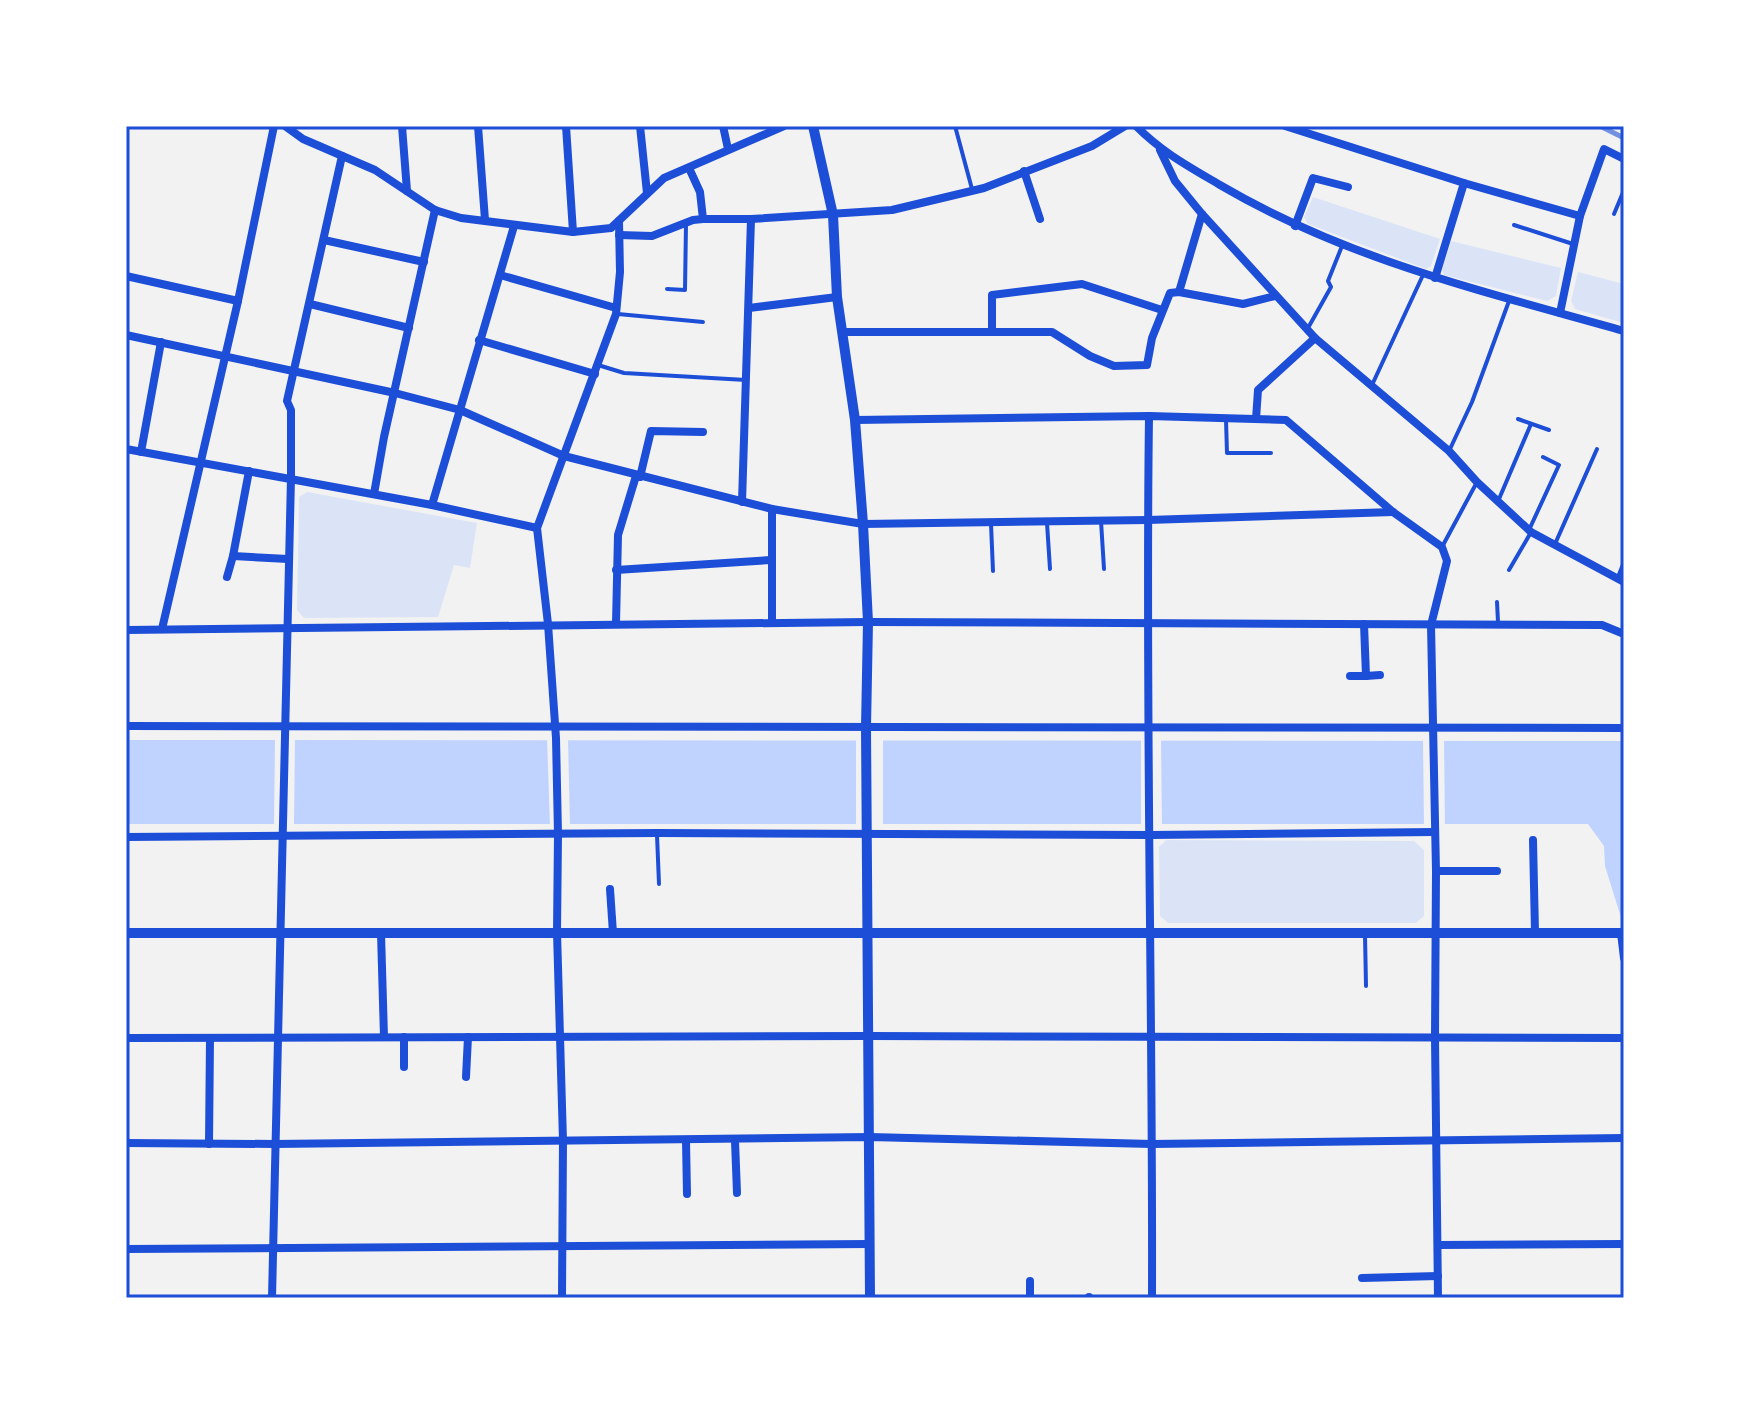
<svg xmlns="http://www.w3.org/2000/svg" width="1750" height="1424" viewBox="0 0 1750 1424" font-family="'Fira Sans',sans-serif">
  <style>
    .green { fill: #dbe4f7 }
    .water { fill: #bfd3fe }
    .pier { fill: #f2f2f2 }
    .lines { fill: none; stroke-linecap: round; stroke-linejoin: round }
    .service { stroke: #1d4ed8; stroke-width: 4 }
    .minor { stroke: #1d4ed8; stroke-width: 8 }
    .tertiary { stroke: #1d4ed8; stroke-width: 10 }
    .rail { stroke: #7290e2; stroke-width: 5 }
    .neatline { fill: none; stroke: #1d4ed8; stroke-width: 3 }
  </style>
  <rect width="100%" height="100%" fill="#f2f2f2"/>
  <!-- green -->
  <g class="green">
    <polygon points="1313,197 1440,239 1431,266 1426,269 1308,224 1304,217"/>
    <polygon points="1451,241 1561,268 1556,296 1547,301 1444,275 1442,270"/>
    <polygon points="1578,272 1624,284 1624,323 1575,309 1571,301"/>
    <polygon points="307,492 477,523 470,568 454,565 438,617 304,618 297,610 299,497"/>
    <polygon points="1166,840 1414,841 1424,850 1424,916 1416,923 1168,923 1160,916 1159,847"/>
  </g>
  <!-- water -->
  <polygon class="water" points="126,740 1624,741 1624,927 1605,866 1604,846 1588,824 126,824"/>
  <!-- pier -->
  <g class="pier">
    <polygon points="275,738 295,738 294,826 274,826"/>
    <polygon points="547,738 568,738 570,826 550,827"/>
    <polygon points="883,739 883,827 856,827 856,740"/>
    <polygon points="1161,739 1162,827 1141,827 1141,740"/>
    <polygon points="1444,739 1445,828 1424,828 1423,740"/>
  </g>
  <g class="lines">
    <!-- service -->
    <g class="service">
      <polyline points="955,126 972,189"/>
      <polyline points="1614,214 1624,190"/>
      <polyline points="1514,225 1573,244"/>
      <polyline points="667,289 685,290 686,224"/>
      <polyline points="618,314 703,322"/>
      <polyline points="1308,328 1331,287 1328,281 1342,246"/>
      <polyline points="598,365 624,373 746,380"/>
      <polyline points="1372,385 1423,275"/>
      <polyline points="1518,419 1549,430"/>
      <polyline points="1226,420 1227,453 1271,453"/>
      <polyline points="1450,449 1472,402 1509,301"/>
      <polyline points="1499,499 1531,424"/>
      <polyline points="1101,521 1104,569"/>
      <polyline points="1047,523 1050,569"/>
      <polyline points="991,524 993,571"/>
      <polyline points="1529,530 1559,465 1543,457"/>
      <polyline points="1555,544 1597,449"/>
      <polyline points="1442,547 1477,482"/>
      <polyline points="1509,570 1530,534"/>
      <polyline points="1618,577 1624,562"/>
      <polyline points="1497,602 1498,622"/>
      <polyline points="657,835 659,884"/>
      <polyline points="1365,935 1366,986"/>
    </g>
    <!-- minor -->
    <g class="minor">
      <polyline points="285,126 303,139 375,170 435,210 461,218 573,232 611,228 664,178 784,126"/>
      <polyline points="402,126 407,191"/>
      <polyline points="478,126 485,220"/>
      <polyline points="566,126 573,232"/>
      <polyline points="640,126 647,193"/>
      <polyline points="723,126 728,149"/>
      <path d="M 1136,126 C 1163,153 1188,166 1220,185 C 1348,260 1483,291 1624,331"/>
      <polyline points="1285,126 1464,183"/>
      <polyline points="1160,150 1175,181 1202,214 1315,338 1449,451 1477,482 1531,532 1624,582"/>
      <polyline points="689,168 700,192 703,219"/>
      <polyline points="1024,171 1040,219"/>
      <polyline points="1295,226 1313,178 1348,187"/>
      <polyline points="619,235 652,236 693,220 703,219 751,219 892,210 984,188 1092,146 1125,126"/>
      <polyline points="324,240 424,262"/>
      <polyline points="500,275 616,308"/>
      <polyline points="126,276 238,301"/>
      <polyline points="1435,278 1464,183 1580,216"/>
      <polyline points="1179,292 1202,214"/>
      <polyline points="310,304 409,328"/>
      <polyline points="749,308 837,297"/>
      <polyline points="1560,313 1580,216 1604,149 1624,159"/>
      <polyline points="842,332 1052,332 1090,356 1114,366 1147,365 1152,338 1170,293 1179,292 1243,304 1275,296"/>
      <polyline points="992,332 992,295 1082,284 1162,310"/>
      <polyline points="126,335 395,393 460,410 564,456 772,509 863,524 1148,520 1393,512"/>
      <polyline points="479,340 595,374"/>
      <path d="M 1149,416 C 1145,710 1153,1004 1152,1298"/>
      <polyline points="1256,419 1258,390 1315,338"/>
      <polyline points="855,420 1149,416 1286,420 1393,512 1442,547 1447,561 1431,625 1436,871 1435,1038 1438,1298"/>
      <polyline points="126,449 432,505 537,528"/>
      <polyline points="141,452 161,342"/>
      <polyline points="249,471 233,556 288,559"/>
      <polyline points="640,477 651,431 703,432"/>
      <polyline points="374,494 384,437 435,210"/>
      <polyline points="742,502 751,219"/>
      <polyline points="432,505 514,226"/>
      <polyline points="772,509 772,623"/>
      <polyline points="616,570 771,560"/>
      <polyline points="227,577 233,556"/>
      <polyline points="616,623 618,535 636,476"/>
      <polyline points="1364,624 1366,676 1380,675"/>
      <polyline points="162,629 238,301 274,126"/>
      <polyline points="126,630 868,622 1602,625 1624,634"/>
      <polyline points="1350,676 1366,676"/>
      <polyline points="126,726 1624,728"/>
      <polyline points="126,837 657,833 1151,835 1434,832"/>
      <polyline points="1533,840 1535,932"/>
      <polyline points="1436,871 1497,871"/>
      <polyline points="610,889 613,933"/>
      <polyline points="381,933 384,1037"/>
      <polyline points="1621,933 1624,958"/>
      <polyline points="126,1038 868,1036 1624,1038"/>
      <polyline points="404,1067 404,1037"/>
      <polyline points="466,1077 468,1037"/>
      <polyline points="686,1141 687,1194"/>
      <polyline points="735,1141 737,1193"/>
      <polyline points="126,1143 274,1144 870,1137 1152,1144 1624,1138"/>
      <polyline points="209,1144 210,1038"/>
      <polyline points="1438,1245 1624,1244"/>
      <polyline points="126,1249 869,1244"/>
      <polyline points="1362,1278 1438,1276"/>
      <polyline points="1030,1281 1030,1298"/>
      <polyline points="1089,1297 1089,1298"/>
      <polyline points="272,1298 291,478 291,410 287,401 342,156"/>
      <polyline points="562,1298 563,1141 557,932 558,834 556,738 548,624 537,528 616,314 620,272 619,221"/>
    </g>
    <!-- tertiary -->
    <g class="tertiary">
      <polyline points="813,126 833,215 837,297 855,420 863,524 868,622 866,727 870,1298"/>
      <polyline points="126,933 1624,933"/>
    </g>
    <!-- rail -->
    <polyline class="rail" points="1600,126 1624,138"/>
  </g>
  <!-- border -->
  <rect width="1750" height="1424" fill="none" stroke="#ffffff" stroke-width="256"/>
  <rect x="128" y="128" width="1494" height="1168" class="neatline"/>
</svg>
